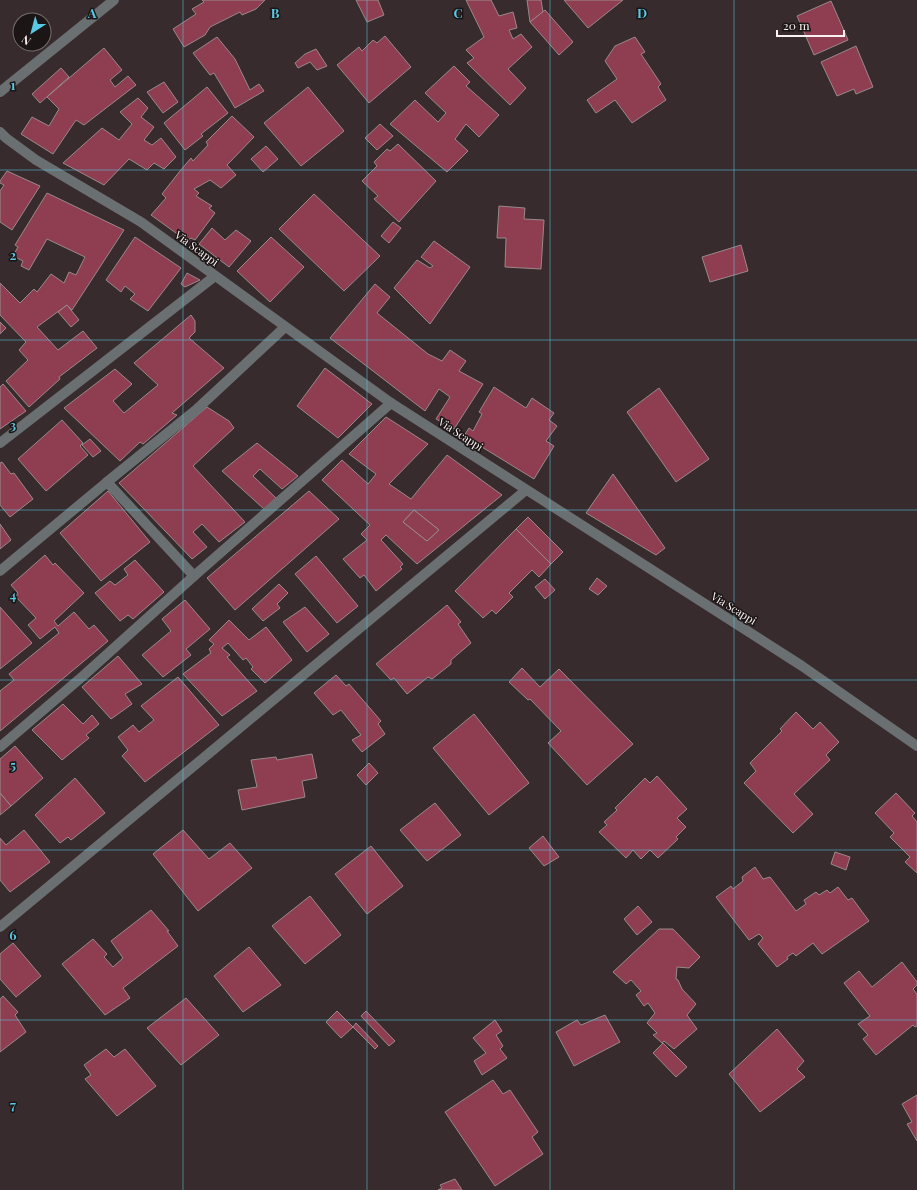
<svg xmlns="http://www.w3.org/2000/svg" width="917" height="1190" viewBox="0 0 917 1190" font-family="'Playfair Display',serif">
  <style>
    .building { fill: #8f3e52; stroke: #99898b; fill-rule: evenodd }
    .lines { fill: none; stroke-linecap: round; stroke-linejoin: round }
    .minor { stroke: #6a7072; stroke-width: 10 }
    .grid { fill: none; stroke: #59c8e4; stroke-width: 1; stroke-opacity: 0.55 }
    .labels { text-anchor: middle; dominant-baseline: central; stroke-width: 3; stroke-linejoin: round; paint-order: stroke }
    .street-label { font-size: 11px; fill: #faf1f2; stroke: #1b1516 }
    .grid-label { font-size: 13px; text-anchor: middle; font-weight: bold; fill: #59c8e4; stroke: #1b1516; stroke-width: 3; stroke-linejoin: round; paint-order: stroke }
  </style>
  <rect width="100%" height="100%" fill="#382b2d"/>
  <!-- building -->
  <g class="building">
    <polygon points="202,0 265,0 256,9 242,15 240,12 210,27 205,35 184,47 173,29 196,14 192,9 204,2"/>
    <polygon points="356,0 378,0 384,15 367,22"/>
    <polygon points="466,0 491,0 499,16 513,12 517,28 509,30 513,39 521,34 532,47 508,69 526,88 510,105 467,63 474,58 466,50 484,37"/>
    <polygon points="527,0 541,0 543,12 530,22"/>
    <polygon points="564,0 623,0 588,28"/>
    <polygon points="831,1 848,40 814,55 797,16"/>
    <polygon points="545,10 573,42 559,55 530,22"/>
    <polygon points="385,36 411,67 369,103 337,65 359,47 362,51 373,40 377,43"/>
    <polygon points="217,37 235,59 250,90 259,84 264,91 235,108 214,73 210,75 193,53"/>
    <polygon points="635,37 645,52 641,54 661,84 658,87 666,100 632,123 615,100 596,113 587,100 617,79 605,61 615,46"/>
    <polygon points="856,46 873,87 856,94 854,89 837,96 821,62"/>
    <polygon points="104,48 122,70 110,80 115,87 128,76 136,85 84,125 76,120 53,154 21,134 32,117 49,126 59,109 47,97"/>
    <polygon points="316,49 327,66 317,70 310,62 298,68 295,63 305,54"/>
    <polygon points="454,66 470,82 466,86 499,115 479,137 466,124 455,139 468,151 447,172 390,124 415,100 438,122 446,113 425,93"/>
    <polygon points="61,68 69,77 40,103 32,94"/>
    <polygon points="164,82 178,102 163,113 147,92"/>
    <polygon points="207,87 228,113 201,134 203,136 185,150 164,123"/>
    <polygon points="308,87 344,131 301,166 264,123"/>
    <polygon points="138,98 148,108 141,117 154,127 144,140 152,145 161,138 176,157 164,169 154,163 147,170 129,159 104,185 63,163 102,128 119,140 132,124 120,112"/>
    <polygon points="232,116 254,137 227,165 236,175 221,188 210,180 194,189 199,193 196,196 212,206 209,208 215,213 195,240 191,238 187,241 151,215 166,198 162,194 180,171 191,158 193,161 208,145 206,142"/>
    <polygon points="380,124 393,136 377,150 365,138"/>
    <polygon points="398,144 436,181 399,222 374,199 378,196 362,181 377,166 374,162 387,149 390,151"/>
    <polygon points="266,146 278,159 263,172 251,159"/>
    <polygon points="7,171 40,186 12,230 0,222 0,191 4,185 0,183 0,181"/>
    <polygon points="47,193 124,230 72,310 67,305 37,327 58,350 83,331 97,348 59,377 60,379 29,407 6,381 28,360 19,350 26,342 0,315 0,283 20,303 34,289 37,292 51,274 64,283 69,272 76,275 85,257 47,239 29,270 21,266 23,261 13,256 18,247 15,245"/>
    <polygon points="314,194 380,256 344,291 279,229"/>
    <polygon points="499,206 525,208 524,219 544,220 541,269 505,267 506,238 497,238"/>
    <polygon points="393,222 401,228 389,243 381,236"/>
    <polygon points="212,228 225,240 236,230 251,241 229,267 199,244"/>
    <polygon points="135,237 181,268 148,311 130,299 135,294 125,286 121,292 106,280"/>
    <polygon points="271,237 304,267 270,302 237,271"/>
    <polygon points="434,241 470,267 430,324 394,288 417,260 430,268 433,266 421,257"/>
    <polygon points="741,245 748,271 710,282 702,257"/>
    <polygon points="187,273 200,280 185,287 181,284"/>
    <polygon points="375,284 390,297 377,313 428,354 442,361 450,350 466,361 459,371 483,384 454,429 436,419 450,397 439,389 425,411 330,338"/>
    <polygon points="67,305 79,320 71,327 58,312"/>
    <polygon points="191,315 195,321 195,332 189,338 224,368 172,413 177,415 143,444 140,442 120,461 64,408 115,369 132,384 113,401 124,413 158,385 134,363"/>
    <polygon points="0,322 6,328 0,334"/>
    <polygon points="325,368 372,404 338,438 297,406"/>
    <polygon points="3,384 26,411 0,429 0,387"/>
    <polygon points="494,387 526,408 532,398 554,413 549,420 557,426 546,441 554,446 534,479 464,436 469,428 473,431 482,414 479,412"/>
    <polygon points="659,388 709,459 676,482 627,412"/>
    <polygon points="207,407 229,421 234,428 193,466 245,522 219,542 202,524 193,532 207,547 192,559 119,483"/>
    <path d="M 386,417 L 428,444 L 389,484 L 411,499 L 447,455 L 502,495 L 417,564 L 386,535 L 381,540 L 403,564 L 400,567 L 402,569 L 376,591 L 364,575 L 360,578 L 343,559 L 367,540 L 361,534 L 370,525 L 322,480 L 342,460 L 368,484 L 376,474 L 349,454 ZM 414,510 L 439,530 L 427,541 L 403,522 Z"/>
    <polygon points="62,420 83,443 80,446 88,455 46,491 18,459"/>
    <polygon points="90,439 101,451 93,457 82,445"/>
    <polygon points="257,443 298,476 282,489 260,469 253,476 276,498 264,509 222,471"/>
    <polygon points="2,462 11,474 14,473 33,499 10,517 0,505 0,463"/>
    <polygon points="613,474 665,548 656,555 586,513"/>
    <polygon points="108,491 150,542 101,581 60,533"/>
    <polygon points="309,491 339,519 235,610 207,578"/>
    <polygon points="414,510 439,530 427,541 403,522"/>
    <polygon points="528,517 563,552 551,564 516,529"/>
    <polygon points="0,524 11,540 0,549"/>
    <polygon points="516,529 551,564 539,577 532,570 509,593 513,597 496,614 492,610 483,618 455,591"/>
    <polygon points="45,555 53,565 55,563 84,593 54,621 58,626 74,612 89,629 94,625 108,641 0,731 0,691 14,680 9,674 59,633 55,627 40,639 28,625 36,618 16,597 18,593 11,585"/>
    <polygon points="316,556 358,606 337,623 295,574"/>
    <polygon points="135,560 164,592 133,619 128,615 120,621 95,593 110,581 115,585 128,575 124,569"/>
    <polygon points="597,578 607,586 598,595 589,589"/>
    <polygon points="545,579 555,590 545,599 535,587"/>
    <polygon points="279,584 288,593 277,604 280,608 263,621 252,609"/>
    <polygon points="185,600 210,629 186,649 191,655 163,677 142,655 171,631 162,619"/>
    <polygon points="447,605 461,622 458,624 471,643 451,660 451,664 432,679 428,677 407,694 394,678 391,680 376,664"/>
    <polygon points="0,607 32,643 0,669"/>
    <polygon points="305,607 329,634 307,652 283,622"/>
    <polygon points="229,620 249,640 266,627 292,660 265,683 251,669 253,667 246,658 243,660 228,643 222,648 230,655 227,657 257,691 222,716 183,674 211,653 209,649 214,644 209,640"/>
    <polygon points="118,656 142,684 125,694 132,704 111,719 82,687"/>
    <polygon points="522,668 540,687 559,669 633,744 587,785 548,743 561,731 530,699 528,700 509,682"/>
    <polygon points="336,675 346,686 349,684 381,721 378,724 385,734 362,752 352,740 361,735 341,710 333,715 314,693"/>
    <polygon points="178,677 219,725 145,782 122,756 128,750 118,737 133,725 139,732 154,720 141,706"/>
    <polygon points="63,704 83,724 92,715 99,724 86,735 89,738 62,760 32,730"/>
    <polygon points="796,712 813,729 820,722 839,742 826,755 830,760 794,794 813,814 793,833 744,783 756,771 750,763 782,731 780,729"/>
    <polygon points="474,714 529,783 489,815 433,748"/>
    <polygon points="15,746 43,778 11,806 0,793 0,759"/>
    <polygon points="312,754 317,778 302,781 305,797 242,810 238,790 257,787 251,760 276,757 277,760"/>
    <polygon points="369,763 378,773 366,785 357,775"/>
    <polygon points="657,776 687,809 677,818 686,827 676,837 678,839 658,858 650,850 641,859 633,850 626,858 599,832 607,825 604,822 617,810 615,808 645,778 650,783"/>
    <polygon points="75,778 105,813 71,840 68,837 60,843 35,815"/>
    <polygon points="0,793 11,806 0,815"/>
    <polygon points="896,793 915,813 912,816 917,822 917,873 905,862 910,857 890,837 894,833 875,813"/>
    <polygon points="435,803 461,835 427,861 400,830"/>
    <polygon points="24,830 50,862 10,892 0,880 0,838 6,845"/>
    <polygon points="183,830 209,859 230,843 252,868 198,911 153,854"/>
    <polygon points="543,836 559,857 544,866 529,848"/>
    <polygon points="371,846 403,886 367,914 335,874"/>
    <polygon points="835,852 850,857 846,870 831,864"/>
    <polygon points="755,867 763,879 770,877 796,911 806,904 804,900 816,892 819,895 827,890 830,893 838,887 848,900 852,898 869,921 822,954 813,943 796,956 793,953 787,957 788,959 777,967 758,944 763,938 759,934 749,940 716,897 731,886 733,889 743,881 742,877"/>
    <polygon points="310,896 341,935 305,964 272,926"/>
    <polygon points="638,906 652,922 637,935 624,919"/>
    <polygon points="151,910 169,931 167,931 178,946 123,988 130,998 105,1015 62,964 93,939 107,954 104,957 113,967 123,958 111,941"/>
    <polygon points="659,929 673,929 700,957 689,968 677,967 676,979 678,980 682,989 696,1004 687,1015 697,1029 674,1049 664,1041 662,1043 653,1035 657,1033 647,1023 655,1013 648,1003 644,1006 636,995 641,991 631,980 626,984 613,972"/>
    <polygon points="13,943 41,976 16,997 0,979 0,954"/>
    <polygon points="249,947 281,985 243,1012 214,976"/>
    <polygon points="902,962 917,982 917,985 913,989 917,994 917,1026 915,1027 913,1025 876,1055 863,1039 868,1035 858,1024 870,1016 844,983 859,971 872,987"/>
    <polygon points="3,996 18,1012 15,1015 26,1032 0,1052 0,999"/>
    <polygon points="186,998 219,1035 181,1065 147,1028"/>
    <polygon points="337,1011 353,1027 341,1038 326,1022"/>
    <polygon points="366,1011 395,1041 389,1046 361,1016"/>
    <polygon points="605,1015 620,1042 574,1066 556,1032 577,1020 581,1025"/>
    <polygon points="495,1020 502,1031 496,1035 503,1046 500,1049 507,1058 482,1075 474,1061 486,1053 473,1038"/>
    <polygon points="356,1023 378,1046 375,1049 353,1027"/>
    <polygon points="777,1029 804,1061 797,1069 805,1077 760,1112 729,1074"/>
    <polygon points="663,1043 687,1067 676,1077 653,1053"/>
    <polygon points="106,1049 114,1057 125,1049 156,1086 117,1116 85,1079 91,1075 84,1065"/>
    <polygon points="493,1080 503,1094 510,1090 538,1132 532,1137 543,1154 495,1186 445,1112"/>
    <polygon points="917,1095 917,1141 907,1124 912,1122 902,1104"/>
    <polygon points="455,1179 462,1190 438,1190 442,1188 440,1185"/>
  </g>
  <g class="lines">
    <!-- minor -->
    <g class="minor">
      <polyline points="0,92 114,0"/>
      <polyline points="0,132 6,138 36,160 141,222 391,403 802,666 917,746"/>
      <polyline points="0,443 215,276"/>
      <polyline points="107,482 196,410 285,327"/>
      <polyline points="0,571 107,482 194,576 83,676 0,747"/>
      <polyline points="194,576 391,403"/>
      <polyline points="0,927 526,490"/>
    </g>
  </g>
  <!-- grid -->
  <path class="grid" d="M 183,0 L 183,1190M 367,0 L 367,1190M 550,0 L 550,1190M 734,0 L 734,1190M 0,170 L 917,170M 0,340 L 917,340M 0,510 L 917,510M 0,680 L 917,680M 0,850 L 917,850M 0,1020 L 917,1020"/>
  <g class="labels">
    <!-- street labels -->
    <g class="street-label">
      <text transform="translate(197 248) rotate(36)">Via Scappi</text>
      <text transform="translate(461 434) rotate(33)">Via Scappi</text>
      <text transform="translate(734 608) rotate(32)">Via Scappi</text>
    </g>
  </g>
  <g class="grid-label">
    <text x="92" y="18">A</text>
    <text x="275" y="18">B</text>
    <text x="458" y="18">C</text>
    <text x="642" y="18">D</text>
    <text x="13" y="90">1</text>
    <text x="13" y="260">2</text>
    <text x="13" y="430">3</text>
    <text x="13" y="600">4</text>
    <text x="13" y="770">5</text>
    <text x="13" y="940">6</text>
    <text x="13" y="1110">7</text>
  </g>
  <!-- north arrow -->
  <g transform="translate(32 32) rotate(216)"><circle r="19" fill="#1b1516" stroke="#746d6e"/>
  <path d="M0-3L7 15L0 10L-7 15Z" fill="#59c8e4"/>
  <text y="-6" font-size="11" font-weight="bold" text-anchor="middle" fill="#faf1f2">N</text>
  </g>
  <!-- scale -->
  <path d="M777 30v6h67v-6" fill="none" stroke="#faf1f2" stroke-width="2"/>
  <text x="783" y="30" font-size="12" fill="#faf1f2" stroke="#1b1516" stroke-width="3" paint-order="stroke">20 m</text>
</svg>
